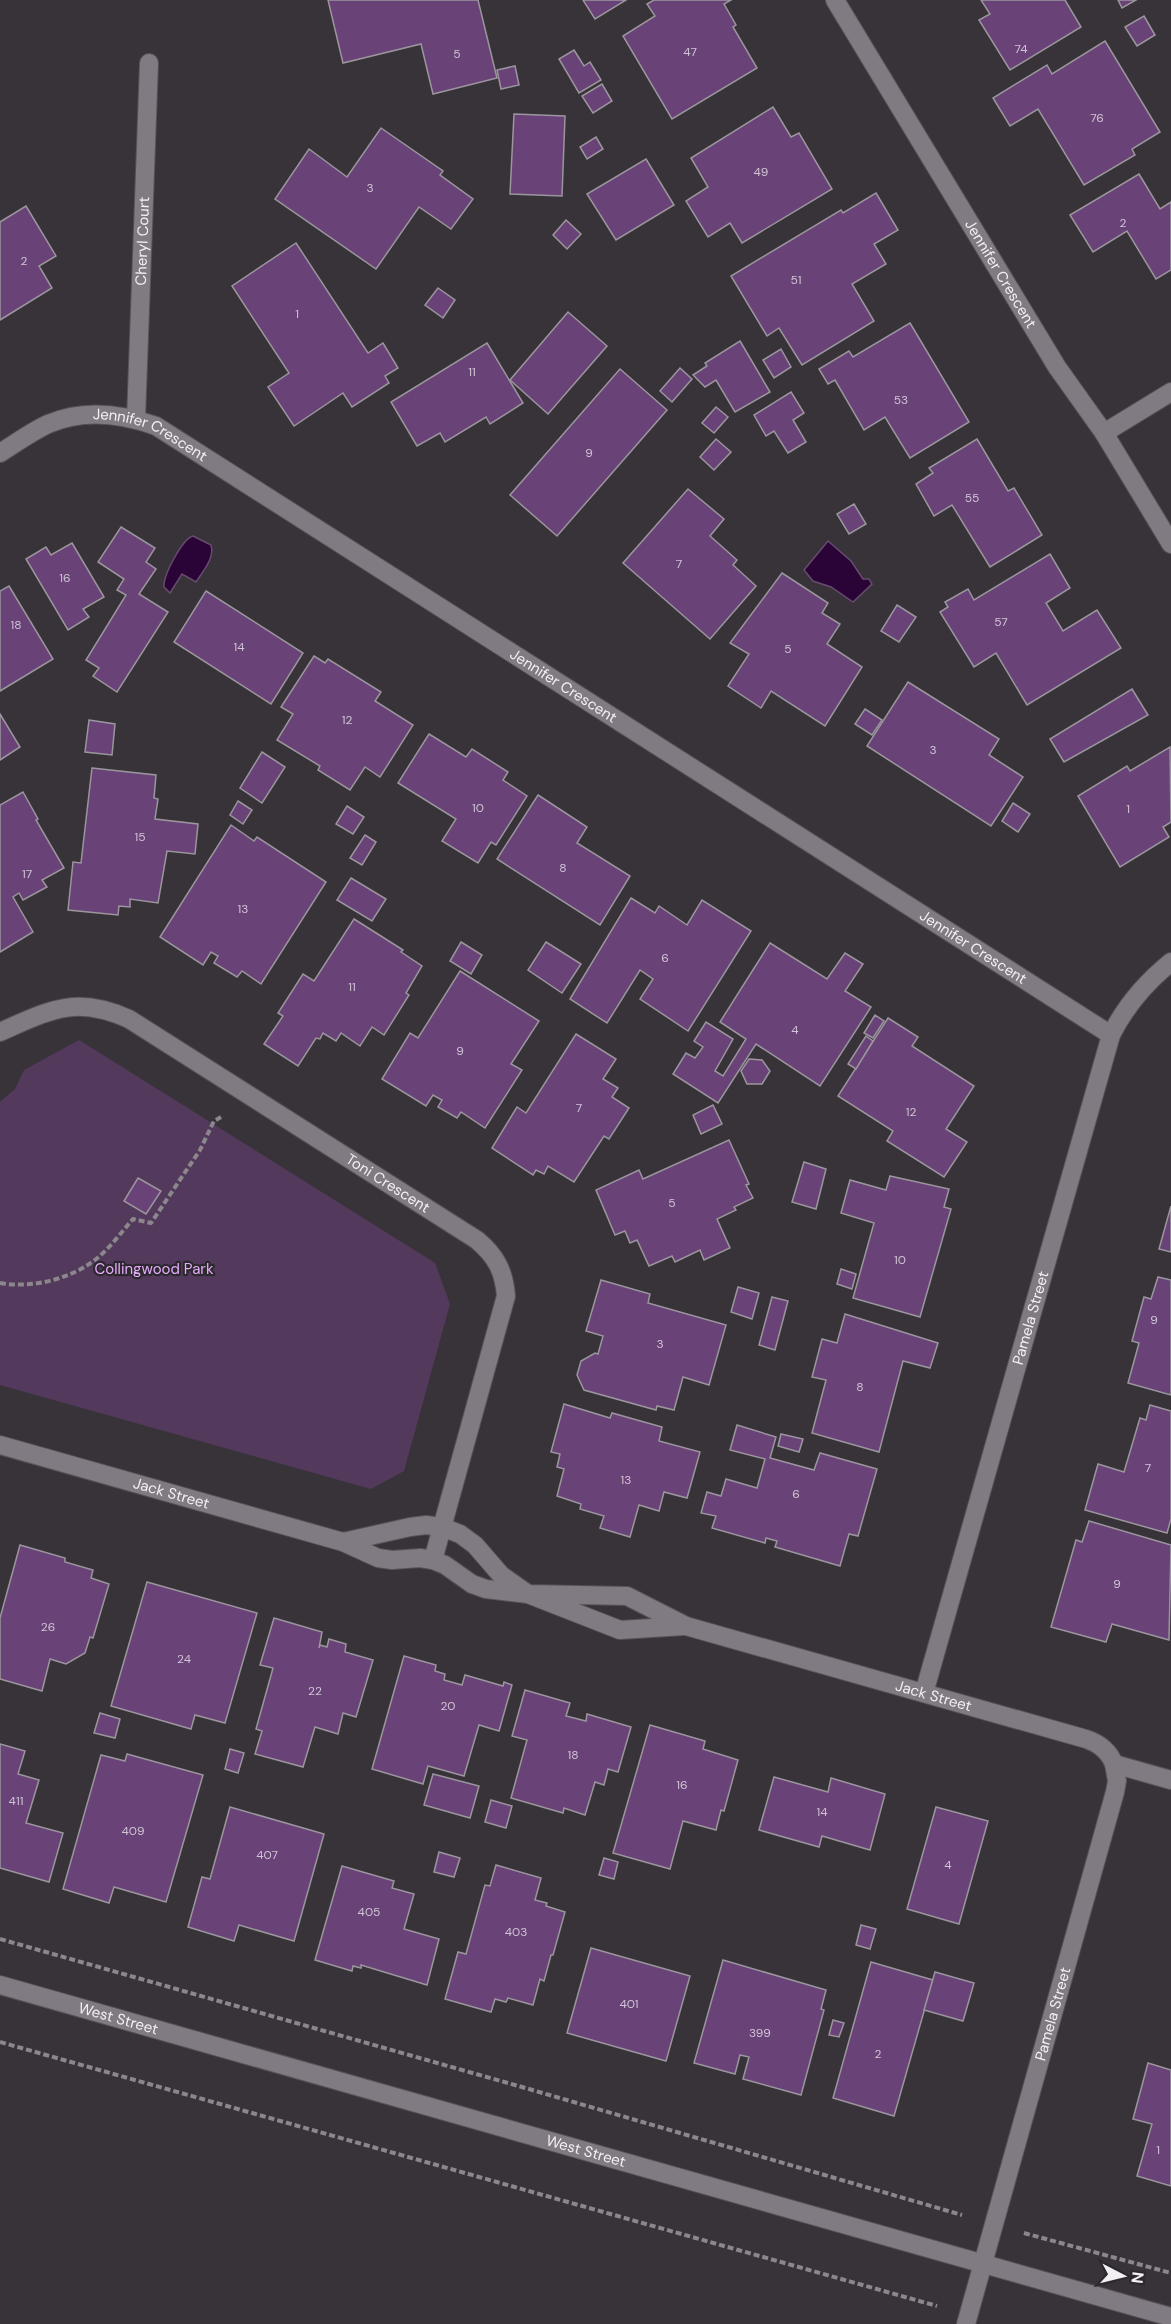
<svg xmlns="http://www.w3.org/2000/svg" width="1171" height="2324" viewBox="0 0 1171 2324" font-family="'DM Sans',sans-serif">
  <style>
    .green { fill: #533a5d }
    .water { fill: #2b0437; stroke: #674b70; stroke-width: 1.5 }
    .building { fill: #694277; stroke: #9b969d; stroke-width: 1.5 }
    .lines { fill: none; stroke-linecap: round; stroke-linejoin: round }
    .street-casing { stroke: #565258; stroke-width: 20 }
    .secondary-casing { stroke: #565258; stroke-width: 20 }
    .path { stroke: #8b878c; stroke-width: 4; stroke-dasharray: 6 3; stroke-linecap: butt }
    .street { stroke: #807b82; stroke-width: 18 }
    .secondary { stroke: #807b82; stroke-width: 18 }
    .labels { text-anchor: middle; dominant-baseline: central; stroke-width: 4.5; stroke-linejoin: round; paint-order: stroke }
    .number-label { font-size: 12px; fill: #d0c4d5 }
    .street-label { font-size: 15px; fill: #f3f0f4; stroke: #2d292f }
    .park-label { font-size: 15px; fill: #e6acfd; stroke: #2d292f }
  </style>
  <rect width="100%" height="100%" fill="#383339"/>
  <!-- green -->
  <polygon class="green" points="79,1040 435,1263 450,1304 404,1471 371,1489 0,1385 0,1102 15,1089 24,1070"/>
  <!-- water -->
  <g class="water">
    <path d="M 193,536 L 211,545 C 215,558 203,571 196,582 L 182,574 L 170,593 L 164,587 C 163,576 182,539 193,536 Z"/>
    <polygon points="828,541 851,561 863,579 869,579 872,584 853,602 831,587 813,581 804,570"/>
  </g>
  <!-- building -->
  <g class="building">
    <polygon points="328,0 478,0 497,78 433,94 421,44 343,63"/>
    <polygon points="583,0 626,0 595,19"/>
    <polygon points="654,0 731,0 724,4 736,25 733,27 757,68 672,119 623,36 655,16 647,4"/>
    <polygon points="981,0 1065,0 1081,27 1010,70 979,20 990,14"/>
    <polygon points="1118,0 1136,0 1122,8"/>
    <polygon points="1144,16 1155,35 1137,46 1125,27"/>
    <polygon points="1105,41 1160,132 1132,149 1135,155 1084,185 1038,109 1010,126 993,98 1047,65 1052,74"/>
    <polygon points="574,50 584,66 590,62 601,80 579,93 559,59"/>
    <polygon points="515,66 519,85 501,89 497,70"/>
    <polygon points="602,84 612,101 593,113 582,96"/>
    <polygon points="773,107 791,137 799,133 832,189 742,243 730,223 708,237 686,201 708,187 691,158"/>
    <polygon points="514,114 565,116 562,196 510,194"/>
    <polygon points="381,128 443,171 440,175 473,199 451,229 419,207 376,269 275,199 309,149 347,177"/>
    <polygon points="596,137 603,149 587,159 580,147"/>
    <polygon points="646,159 674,205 616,240 587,194"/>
    <polygon points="1139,174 1160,209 1171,202 1171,270 1156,279 1127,231 1093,252 1070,215"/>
    <polygon points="876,193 898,230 874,244 886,264 852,284 874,321 802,365 779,328 767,336 731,276 841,210 843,213"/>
    <polygon points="26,206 56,256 39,266 52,288 0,320 0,222"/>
    <polygon points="566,220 581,234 567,249 553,235"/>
    <polygon points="296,243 368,353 383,343 398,368 385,376 389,383 352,407 343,393 294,426 268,387 289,373 232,286"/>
    <polygon points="438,288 455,300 443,318 425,305"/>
    <polygon points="568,312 607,346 548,414 510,380"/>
    <polygon points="910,323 969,422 910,458 885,417 864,430 835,380 828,384 819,369 849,351 853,357"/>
    <polygon points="740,341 770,392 735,412 716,380 705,387 693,375 707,366 705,363"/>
    <polygon points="487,343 523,403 490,424 486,417 445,442 440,433 417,446 391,402"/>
    <polygon points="781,349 791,367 774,378 763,360"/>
    <polygon points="680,368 692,379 672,402 660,391"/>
    <polygon points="620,369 667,410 557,536 510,495"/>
    <polygon points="791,392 804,413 793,420 806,442 788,453 774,431 766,436 754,415"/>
    <polygon points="716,407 728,417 714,433 702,423"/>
    <polygon points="716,439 731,452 714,470 700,457"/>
    <polygon points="977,439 1008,491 1014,488 1042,535 990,567 952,505 934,516 916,484 933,473 929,468"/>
    <polygon points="688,489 724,519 710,536 737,560 733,565 756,586 710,639 623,563"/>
    <polygon points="854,504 866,524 849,534 837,514"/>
    <polygon points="121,527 155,548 146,562 156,569 139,594 168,612 117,692 93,676 99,668 86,660 126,595 117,590 124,579 98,562"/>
    <polygon points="72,543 104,597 83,609 89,617 68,630 26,559 46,547 51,555"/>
    <polygon points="1050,554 1070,588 1046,603 1063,631 1097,610 1121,648 1027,705 996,653 974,667 940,612 948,607 945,602 968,589 974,600"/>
    <polygon points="782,573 828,603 822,613 840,624 827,644 862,667 825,726 771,691 761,708 728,686 749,654 730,643"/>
    <polygon points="9,586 53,659 0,691 0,591"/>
    <polygon points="206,591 303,653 271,704 174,642"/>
    <polygon points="897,605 916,617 899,642 881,631"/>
    <polygon points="314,656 325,663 328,659 381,692 375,701 413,725 380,777 365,767 350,790 318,770 320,766 277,740 293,714 281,707"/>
    <polygon points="908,682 999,739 989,755 1023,777 991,826 867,746"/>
    <polygon points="1132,689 1148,715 1064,762 1050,739"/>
    <polygon points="865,709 882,720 872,735 855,724"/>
    <polygon points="0,714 20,747 0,760"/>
    <polygon points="89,720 115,724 112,755 85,752"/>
    <polygon points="429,734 466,757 472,749 508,772 503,780 527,796 496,845 491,842 478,863 442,841 456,819 398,783"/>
    <polygon points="1170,747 1171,822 1163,827 1169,837 1120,867 1078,796 1127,766 1130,771"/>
    <polygon points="262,752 285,767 262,803 240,788"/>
    <polygon points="92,768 156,775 154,798 158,799 155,819 198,824 195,854 167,851 158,903 130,899 130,907 119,906 118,915 68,910 73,862 81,863"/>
    <polygon points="23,792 38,819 36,820 64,868 42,880 47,887 23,900 19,893 13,897 33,932 0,952 0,805"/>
    <polygon points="538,795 587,827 577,843 630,876 600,925 497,859"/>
    <polygon points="238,801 252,810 243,824 230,815"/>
    <polygon points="1013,803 1030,814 1018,832 1002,821"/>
    <polygon points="347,806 364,817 353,834 336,824"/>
    <polygon points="231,825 254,841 257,837 326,882 261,984 242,971 237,977 214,963 218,956 211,952 203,965 160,937"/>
    <polygon points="365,835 376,842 362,865 350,858"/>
    <polygon points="351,878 386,899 372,921 337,900"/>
    <polygon points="631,898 655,913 659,906 687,925 702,900 751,931 688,1031 640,999 653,979 640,970 607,1023 570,999"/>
    <polygon points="354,919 403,950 401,952 422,966 406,993 409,995 384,1035 372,1027 360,1046 341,1033 336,1041 323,1033 320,1039 316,1038 298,1066 264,1044 283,1016 278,1013 303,974 314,981"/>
    <polygon points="461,942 482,955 471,974 450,961"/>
    <polygon points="546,942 581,964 562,993 528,970"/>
    <polygon points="770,943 827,979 845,953 863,964 845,991 871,1007 820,1086 756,1044 718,1103 673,1074 686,1053 695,1058 703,1047 694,1041 706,1022 733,1039 715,1071 723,1076 746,1039 720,1022"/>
    <polygon points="460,971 539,1021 511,1064 522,1070 485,1128 461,1112 457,1118 438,1107 442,1100 433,1095 426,1106 382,1079 410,1033 418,1038"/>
    <polygon points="875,1015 884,1021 873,1038 864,1033"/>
    <polygon points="888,1018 918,1037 912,1046 974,1086 946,1129 967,1142 944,1177 887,1141 893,1131 838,1096"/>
    <polygon points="576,1034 616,1059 603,1079 618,1088 612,1097 629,1108 609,1139 604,1136 574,1182 548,1166 544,1174 536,1170 533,1175 492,1148 517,1107 526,1113"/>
    <polygon points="866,1036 873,1041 856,1069 848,1064"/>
    <polygon points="749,1059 762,1060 770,1071 762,1084 747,1084 741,1071"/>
    <polygon points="713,1105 722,1124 701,1134 693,1115"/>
    <polygon points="729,1140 749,1184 746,1185 753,1198 734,1207 736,1210 717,1219 730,1248 704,1260 700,1250 675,1262 672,1256 649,1266 637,1240 630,1243 625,1231 615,1235 596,1190 639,1170 643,1179"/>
    <polygon points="804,1162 826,1169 816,1209 792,1202"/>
    <polygon points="890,1176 949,1189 944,1207 951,1209 920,1317 853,1298 874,1223 841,1213 850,1180 886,1190"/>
    <polygon points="138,1178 161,1191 146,1214 124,1201"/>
    <polygon points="1171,1206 1171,1252 1159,1249"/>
    <polygon points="841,1269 856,1274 852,1289 837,1284"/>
    <polygon points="1158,1277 1171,1280 1171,1395 1128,1383 1139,1343 1132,1341 1144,1297 1151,1299"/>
    <polygon points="601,1280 650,1294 648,1303 726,1325 709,1385 683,1377 674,1410 657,1406 656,1410 584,1390 577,1375 581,1361 595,1353 598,1354 603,1336 586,1331"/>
    <polygon points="738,1287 759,1293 752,1319 731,1312"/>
    <polygon points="772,1297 788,1301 775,1350 759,1345"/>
    <polygon points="845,1314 938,1343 930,1368 903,1361 879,1452 812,1433 826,1380 812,1377 822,1339 837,1343"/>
    <polygon points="564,1404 610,1418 612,1413 662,1427 659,1441 700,1452 687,1498 664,1492 659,1511 639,1505 630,1537 600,1528 604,1516 580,1509 581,1504 557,1496 564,1469 557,1467 560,1454 551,1452"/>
    <polygon points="1150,1405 1171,1411 1171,1519 1167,1533 1085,1510 1098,1464 1124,1472 1140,1418 1146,1420"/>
    <polygon points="737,1425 776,1437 770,1458 814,1470 820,1453 877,1469 858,1536 849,1534 840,1566 775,1547 777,1541 766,1538 765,1543 712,1528 716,1516 701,1513 707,1492 721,1496 726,1479 757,1488 765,1459 730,1450"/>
    <polygon points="781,1434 803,1439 799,1452 778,1446"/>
    <polygon points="1089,1521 1171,1545 1169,1640 1112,1624 1106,1642 1051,1627 1076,1540 1082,1542"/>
    <polygon points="20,1545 65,1558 65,1562 93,1570 91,1578 109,1584 93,1638 90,1637 85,1653 66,1664 50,1659 42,1691 0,1679 0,1618"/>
    <polygon points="147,1582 257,1613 225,1723 195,1715 191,1729 111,1706"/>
    <polygon points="274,1618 322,1632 319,1648 320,1645 327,1647 329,1639 346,1644 345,1652 373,1660 356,1717 343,1713 338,1734 315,1727 303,1767 255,1754 262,1731 256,1729 273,1668 260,1665"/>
    <polygon points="404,1656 436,1665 435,1671 445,1674 444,1680 462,1685 465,1675 503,1686 504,1682 512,1685 499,1731 479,1725 464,1776 428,1766 423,1784 372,1769"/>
    <polygon points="525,1690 570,1703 566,1716 586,1721 587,1714 631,1727 618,1772 608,1769 604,1785 595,1782 585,1815 564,1808 563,1813 511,1798 527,1740 512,1736"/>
    <polygon points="100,1713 120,1719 115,1738 94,1733"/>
    <polygon points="650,1725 705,1741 703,1749 738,1760 724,1811 721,1810 716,1830 683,1821 670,1869 613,1853"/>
    <polygon points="0,1744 25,1751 18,1774 39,1780 26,1823 63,1833 49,1882 0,1868"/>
    <polygon points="230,1749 244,1753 238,1773 225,1769"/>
    <polygon points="127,1754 203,1775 166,1902 114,1887 109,1903 63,1889 101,1755 125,1761"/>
    <polygon points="433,1774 479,1786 470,1818 424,1805"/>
    <polygon points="774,1777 828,1792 831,1778 885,1794 870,1850 822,1836 819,1847 759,1830"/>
    <polygon points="491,1800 512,1806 506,1828 485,1822"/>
    <polygon points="230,1807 324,1834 294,1941 239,1925 234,1941 188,1927 202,1877 210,1879"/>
    <polygon points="936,1807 988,1821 959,1924 907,1909"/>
    <polygon points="439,1852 460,1858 454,1877 434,1872"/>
    <polygon points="604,1858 618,1862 614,1879 599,1875"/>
    <polygon points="496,1865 541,1878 535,1900 547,1903 546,1906 565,1912 553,1955 551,1955 544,1981 540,1979 533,2005 508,1998 506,2002 495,1999 491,2012 445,1999 458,1952 466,1954 485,1885 490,1886"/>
    <polygon points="342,1866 394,1881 392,1888 414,1894 404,1929 439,1939 427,1985 361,1965 361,1968 353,1966 352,1971 315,1960"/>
    <polygon points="861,1925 876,1929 870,1949 856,1945"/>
    <polygon points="591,1948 690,1976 666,2061 567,2033"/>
    <polygon points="723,1960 826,1990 821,2009 824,2010 801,2095 743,2079 749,2057 740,2055 735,2074 694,2063"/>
    <polygon points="871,1962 933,1980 894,2116 833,2098"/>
    <polygon points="935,1972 974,1983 963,2021 924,2010"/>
    <polygon points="833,2020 844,2023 839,2037 829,2035"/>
    <polygon points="1148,2063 1171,2070 1171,2186 1137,2176 1152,2124 1133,2119"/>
  </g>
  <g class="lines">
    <defs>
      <g id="street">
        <path id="s1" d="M 835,0 L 1057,367 L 1104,433 L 1171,544"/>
        <path id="s2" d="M 136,419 L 149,63"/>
        <polyline points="1104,433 1171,392"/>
        <path id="s3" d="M 0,453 C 16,443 31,432 48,424 C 83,409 120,413 156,426 L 1111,1035"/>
        <path id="s4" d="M 0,1032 C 50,1010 76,995 129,1019 L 477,1240 C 496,1256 504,1271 506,1296 L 433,1560"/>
        <path id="s5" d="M 0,1445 L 343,1542 L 378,1558 L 392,1560 L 420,1558 L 433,1560 L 445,1565 L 472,1584 L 486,1589 L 528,1594 L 620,1630 L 684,1626"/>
        <path id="s6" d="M 343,1542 L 410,1527 L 426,1525 L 442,1527 L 460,1534 L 475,1545 L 501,1575 L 528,1594 L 627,1596 L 686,1626 L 1086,1739 C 1098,1743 1109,1751 1114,1764 L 1171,1780"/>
        <path id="s7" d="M 924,1693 L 1111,1035 C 1126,1005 1145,983 1171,962"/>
        <path id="s8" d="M 966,2324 L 1115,1792 L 1117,1781 L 1114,1764"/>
      </g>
      <g id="secondary">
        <path id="s9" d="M 0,1985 L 1171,2317"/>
      </g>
    </defs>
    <!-- street casing -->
    <use href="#street" class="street-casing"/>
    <!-- secondary casing -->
    <use href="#secondary" class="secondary-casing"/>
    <!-- path -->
    <g class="path">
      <path d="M 0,1283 C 28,1288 62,1281 86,1266 C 105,1255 119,1235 133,1219 L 151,1223 L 200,1150 L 214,1121 L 221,1117"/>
      <polyline points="0,1939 522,2087 962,2215"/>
      <polyline points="0,2042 937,2306"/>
      <polyline points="1024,2233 1171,2273"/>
    </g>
    <!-- street -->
    <use href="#street" class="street"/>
    <!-- secondary -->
    <use href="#secondary" class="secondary"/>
  </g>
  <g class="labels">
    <!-- number labels -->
    <g class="number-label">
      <text x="1021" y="49">74</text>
      <text x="690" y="52">47</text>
      <text x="457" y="54">5</text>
      <text x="1097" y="118">76</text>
      <text x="761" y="172">49</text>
      <text x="370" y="188">3</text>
      <text x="1123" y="223">2</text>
      <text x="24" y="261">2</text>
      <text x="796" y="280">51</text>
      <text x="297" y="314">1</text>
      <text x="472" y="372">11</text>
      <text x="901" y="400">53</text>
      <text x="589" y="453">9</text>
      <text x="972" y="498">55</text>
      <text x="679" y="564">7</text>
      <text x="65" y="578">16</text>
      <text x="1001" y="622">57</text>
      <text x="16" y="625">18</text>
      <text x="239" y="647">14</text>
      <text x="788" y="649">5</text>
      <text x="347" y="720">12</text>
      <text x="933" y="750">3</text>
      <text x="478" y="808">10</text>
      <text x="1128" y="809">1</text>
      <text x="140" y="837">15</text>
      <text x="563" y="868">8</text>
      <text x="27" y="874">17</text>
      <text x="243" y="909">13</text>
      <text x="665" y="958">6</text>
      <text x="352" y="987">11</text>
      <text x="795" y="1030">4</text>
      <text x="460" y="1051">9</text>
      <text x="579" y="1108">7</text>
      <text x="911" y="1112">12</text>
      <text x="672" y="1203">5</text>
      <text x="900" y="1260">10</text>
      <text x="1154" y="1320">9</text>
      <text x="660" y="1344">3</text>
      <text x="860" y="1387">8</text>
      <text x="1148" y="1468">7</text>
      <text x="626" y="1480">13</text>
      <text x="796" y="1494">6</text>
      <text x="1117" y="1584">9</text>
      <text x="48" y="1627">26</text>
      <text x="184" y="1659">24</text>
      <text x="315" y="1691">22</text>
      <text x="448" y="1706">20</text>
      <text x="573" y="1755">18</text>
      <text x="682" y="1785">16</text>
      <text x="16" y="1801">411</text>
      <text x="822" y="1812">14</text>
      <text x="133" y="1831">409</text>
      <text x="267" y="1855">407</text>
      <text x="948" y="1865">4</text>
      <text x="369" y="1912">405</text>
      <text x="516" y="1932">403</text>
      <text x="629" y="2004">401</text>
      <text x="760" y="2033">399</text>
      <text x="878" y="2054">2</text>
      <text x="1158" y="2150">1</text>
    </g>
    <!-- street labels -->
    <g class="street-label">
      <text stroke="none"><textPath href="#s2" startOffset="178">Cheryl Court</textPath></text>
      <text stroke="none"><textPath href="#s1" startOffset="320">Jennifer Crescent</textPath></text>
      <text stroke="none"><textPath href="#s3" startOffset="164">Jennifer Crescent</textPath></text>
      <text stroke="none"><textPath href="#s3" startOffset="650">Jennifer Crescent</textPath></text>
      <text stroke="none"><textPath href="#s3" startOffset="1136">Jennifer Crescent</textPath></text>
      <text stroke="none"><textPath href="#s4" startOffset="442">Toni Crescent</textPath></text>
      <text stroke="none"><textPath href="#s7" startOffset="390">Pamela Street</textPath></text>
      <text stroke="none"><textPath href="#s5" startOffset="178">Jack Street</textPath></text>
      <text stroke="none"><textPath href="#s6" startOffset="634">Jack Street</textPath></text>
      <text stroke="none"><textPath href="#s8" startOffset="322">Pamela Street</textPath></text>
      <text stroke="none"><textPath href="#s9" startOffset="123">West Street</textPath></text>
      <text stroke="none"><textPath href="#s9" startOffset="609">West Street</textPath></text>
    </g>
    <!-- park labels -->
    <g class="park-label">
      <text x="154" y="1269">Collingwood Park</text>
    </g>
  </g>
  <!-- north arrow -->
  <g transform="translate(1123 2276) rotate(97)" stroke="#2d292f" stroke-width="4.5" paint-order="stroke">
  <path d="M0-4.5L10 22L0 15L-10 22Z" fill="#f3f0f4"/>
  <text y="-9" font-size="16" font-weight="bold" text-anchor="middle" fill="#f3f0f4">N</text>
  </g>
</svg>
